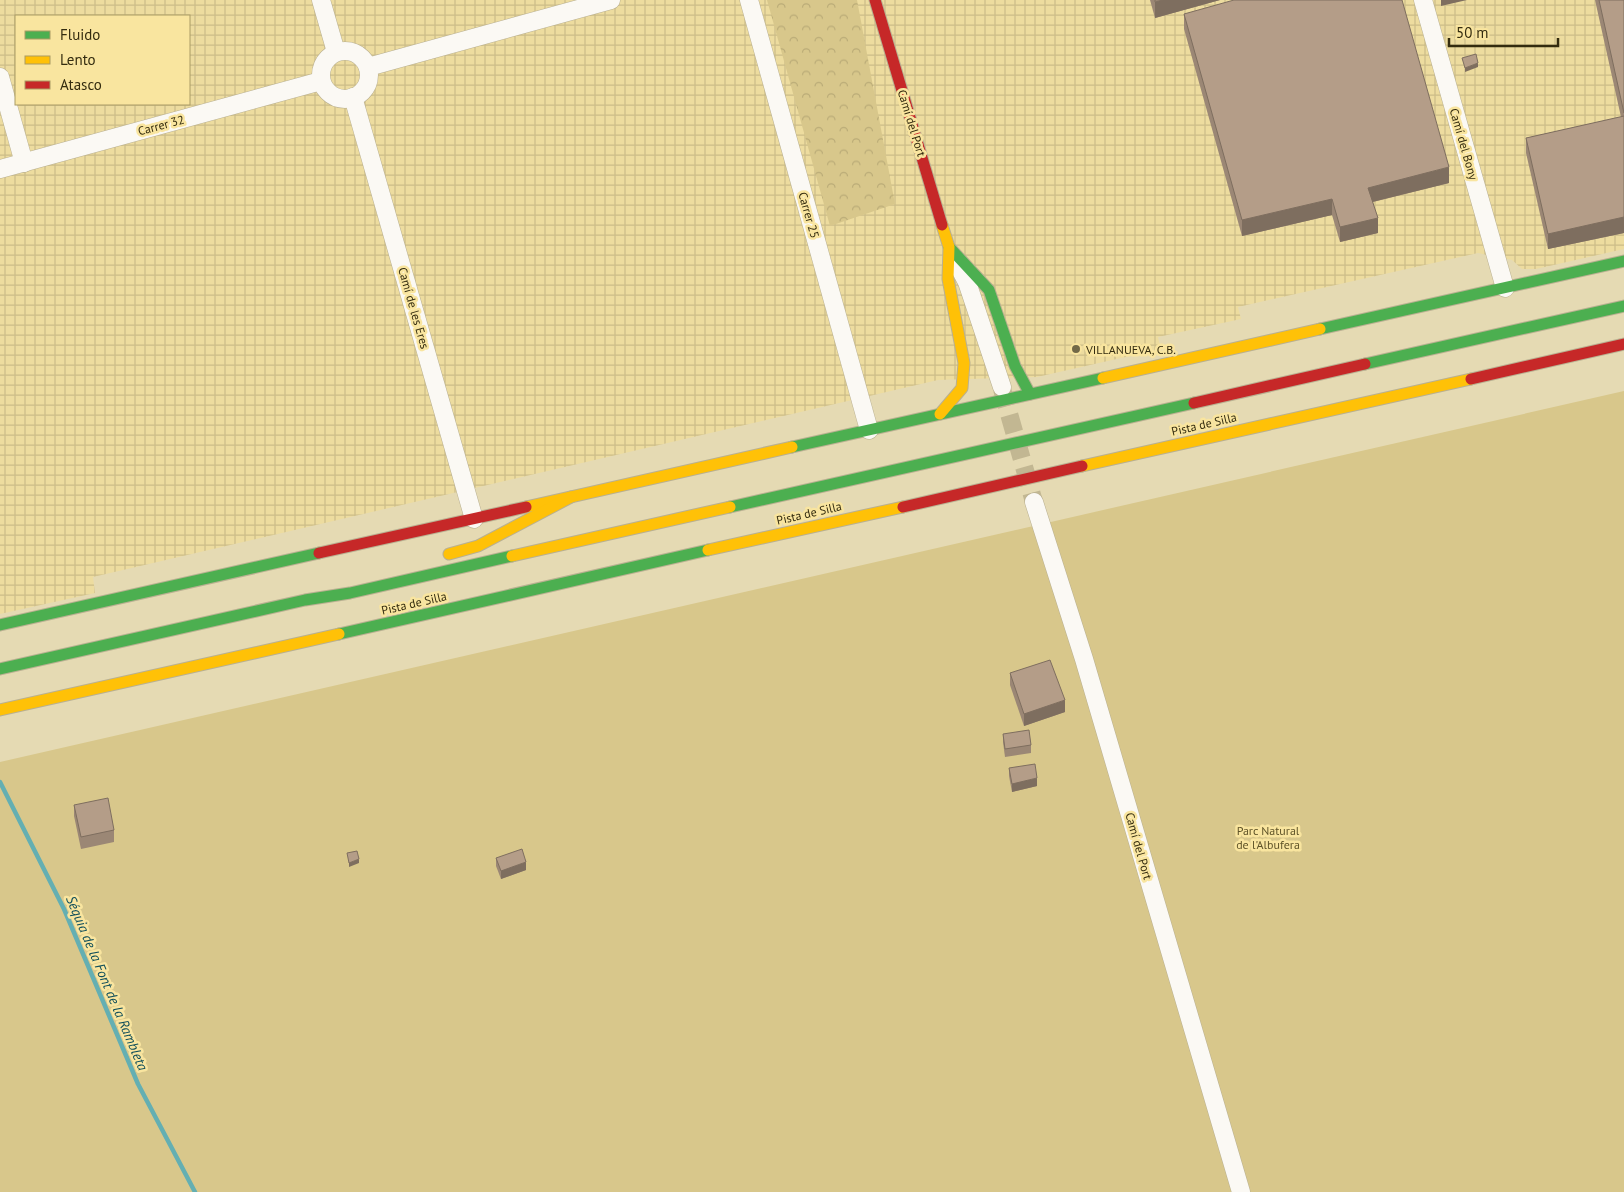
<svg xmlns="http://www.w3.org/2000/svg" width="1624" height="1192" viewBox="0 0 1624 1192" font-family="'PT Sans',sans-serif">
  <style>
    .industrial { fill: url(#industrial-grid); fill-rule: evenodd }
    .green { fill: #d8c78b }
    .forest { fill: url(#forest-crowns) }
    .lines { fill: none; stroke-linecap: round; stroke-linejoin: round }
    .stream { stroke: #64afb2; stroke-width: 4.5 }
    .street-tunnel { stroke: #c2b792; stroke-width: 18; stroke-dasharray: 18 9; stroke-linecap: butt }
    .street-casing { stroke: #b9b091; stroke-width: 19 }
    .fast-casing { stroke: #b9b091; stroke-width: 13 }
    .slow-casing { stroke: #b9b091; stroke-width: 13 }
    .jam-casing { stroke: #b9b091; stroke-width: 13 }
    .street { stroke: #fbf9f4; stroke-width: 18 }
    .fast { stroke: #4caf50; stroke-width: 11 }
    .slow { stroke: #ffc107; stroke-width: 11 }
    .jam { stroke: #c62828; stroke-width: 11 }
    .wall { fill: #9b8775 }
    .shaded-wall { fill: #7e6e5f }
    .building { fill: #b49d88; stroke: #7e6e5f }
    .poi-dot { fill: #726948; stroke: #f9e59f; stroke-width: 2 }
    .labels { text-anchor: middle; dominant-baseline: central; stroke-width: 5; stroke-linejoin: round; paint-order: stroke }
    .street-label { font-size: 12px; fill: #342c0f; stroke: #f9e59f }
    .poi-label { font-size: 12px; fill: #342c0f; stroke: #f9e59f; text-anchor: start }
    .park-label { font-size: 12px; fill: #5f5328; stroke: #f9e59f }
    .water-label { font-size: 14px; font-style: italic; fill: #104e5a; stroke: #f9e59f }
  </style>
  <defs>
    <pattern id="industrial-grid" width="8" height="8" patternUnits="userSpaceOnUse" patternTransform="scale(1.25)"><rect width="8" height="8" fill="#eddc9f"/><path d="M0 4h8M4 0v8" fill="none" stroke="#ccbd88"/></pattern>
    <pattern id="forest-crowns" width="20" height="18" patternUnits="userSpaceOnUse" patternTransform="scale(1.25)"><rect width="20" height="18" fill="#d8c78b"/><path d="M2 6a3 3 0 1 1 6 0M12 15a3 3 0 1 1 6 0" fill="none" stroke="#baab77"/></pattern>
  </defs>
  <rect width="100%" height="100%" fill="#e5dab3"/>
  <!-- industrial -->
  <path class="industrial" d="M 0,0 L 1624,0 L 1624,249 L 1536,269 L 1522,269 L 1512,260 L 1478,253 L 1238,307 L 1241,319 L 1158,337 L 1161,349 L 1037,377 L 938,380 L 93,577 L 95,593 L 0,614 ZM 16,16 L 189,16 L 189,104 L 16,104 Z"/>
  <!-- green -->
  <polygon class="green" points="1624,391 1624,1192 0,1192 0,762"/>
  <!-- forest -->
  <polygon class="forest" points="767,0 857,0 895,204 830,226"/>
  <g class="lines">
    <!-- stream -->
    <polyline class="stream" points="0,782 64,909 138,1084 195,1192"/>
    <!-- street-tunnel -->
    <polyline class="street-tunnel" points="1002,389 1034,502"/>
    <defs>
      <g id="street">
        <polyline points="321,0 336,52"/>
        <polyline points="749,0 869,430"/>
        <polyline points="1423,0 1505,288"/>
        <circle cx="345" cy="75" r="24"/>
        <polyline points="368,67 611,0"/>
        <polyline points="0,77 24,163"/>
        <polyline points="353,97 474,519"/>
        <polyline points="0,169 321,81"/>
        <polyline points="958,265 967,282 1002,387"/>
        <polyline points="1034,502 1084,659 1241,1192"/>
      </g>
      <g id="fast">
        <polyline points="949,247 989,290 1015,366 1030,394"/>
        <polyline points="1320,329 1624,261"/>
        <polyline points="1365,364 1624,306"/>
        <polyline points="792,447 1103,378"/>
        <polyline points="730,507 1194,403"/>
        <polyline points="0,625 319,553"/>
        <polyline points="339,634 708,550"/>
        <polyline points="0,669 305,600 350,593 512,556"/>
      </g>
      <g id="slow">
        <polyline points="1103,378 1320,329"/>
        <polyline points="940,414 962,388 964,363 948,279 949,247 942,225"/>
        <polyline points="1082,466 1471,379"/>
        <polyline points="526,507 792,447"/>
        <polyline points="708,550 903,507"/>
        <polyline points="449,554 478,546 571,497"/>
        <polyline points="512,556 730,507"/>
        <polyline points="0,710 339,634"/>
      </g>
      <g id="jam">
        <polyline points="875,0 942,225"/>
        <polyline points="1471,379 1624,344"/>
        <polyline points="1194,403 1365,364"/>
        <polyline points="903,507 1082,466"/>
        <polyline points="319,553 526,507"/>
      </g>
    </defs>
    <!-- street casing -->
    <use href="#street" class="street-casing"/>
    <!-- fast casing -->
    <use href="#fast" class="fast-casing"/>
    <!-- slow casing -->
    <use href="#slow" class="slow-casing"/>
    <!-- jam casing -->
    <use href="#jam" class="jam-casing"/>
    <!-- street -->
    <use href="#street" class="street"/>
    <!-- fast -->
    <use href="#fast" class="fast"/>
    <!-- slow -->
    <use href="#slow" class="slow"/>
    <!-- jam -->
    <use href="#jam" class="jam"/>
  </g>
  <!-- wall -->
  <g class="wall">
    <polygon points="1150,0 1220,0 1155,18"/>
    <polygon points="1595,0 1624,0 1624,233 1548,249 1526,153 1526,138 1621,117"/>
    <polygon points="1184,14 1449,183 1373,202 1378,233 1340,242 1332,215 1242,236 1184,29"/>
    <polygon points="1010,673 1065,712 1024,726 1010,685"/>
    <polygon points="1003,734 1031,745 1031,753 1005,757 1003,742"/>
    <polygon points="1009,768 1037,786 1012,792 1009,776"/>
    <polygon points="74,805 114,830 114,842 81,849 74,816"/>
    <polygon points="496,858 526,870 501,879 496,866"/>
  </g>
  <!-- shaded-wall -->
  <g class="shaded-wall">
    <polygon points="1163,0 1220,0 1155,18 1155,2"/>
    <polygon points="1441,0 1467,0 1441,6"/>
    <polygon points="1478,63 1478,67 1465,72 1465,68"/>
    <polygon points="1449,167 1449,183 1368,203 1368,188"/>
    <polygon points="1332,199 1332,215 1242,236 1242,220"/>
    <polygon points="1624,217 1624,233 1548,249 1548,234"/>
    <polygon points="1378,218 1378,233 1340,242 1340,227"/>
    <polygon points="1065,700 1065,712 1024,726 1024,714"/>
    <polygon points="1037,778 1037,786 1012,792 1012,784"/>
    <polygon points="359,859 359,863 349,867 349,863"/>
    <polygon points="526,862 526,870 501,879 501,871"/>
  </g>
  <!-- building -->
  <g class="building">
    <polygon points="1155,0 1163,0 1155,2"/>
    <polygon points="1234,0 1402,0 1449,167 1368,188 1378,218 1340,227 1332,199 1242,220 1184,14"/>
    <polygon points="1599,0 1624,0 1624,113"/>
    <polygon points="1476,54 1478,63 1465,68 1462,58"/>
    <polygon points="1624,116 1624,217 1548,234 1526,138"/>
    <polygon points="1050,660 1065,700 1024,714 1010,673"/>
    <polygon points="1029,730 1031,745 1005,749 1003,734"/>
    <polygon points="1035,764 1037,778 1012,784 1009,768"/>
    <polygon points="108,798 114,830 81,837 74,805"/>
    <polygon points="522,849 526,862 501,871 496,858"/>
    <polygon points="357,851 359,859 349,863 347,853"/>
  </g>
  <!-- markers -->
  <circle class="poi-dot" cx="1076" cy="349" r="5"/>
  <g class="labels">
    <!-- street labels -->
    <g class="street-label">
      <text transform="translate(912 123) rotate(73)">Camí del Port</text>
      <text transform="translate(161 125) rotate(-15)">Carrer 32</text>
      <text transform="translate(1464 144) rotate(74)">Camí del Bony</text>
      <text transform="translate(809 215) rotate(74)">Carrer 25</text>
      <text transform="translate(414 308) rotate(74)">Camí de les Eres</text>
      <text transform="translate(1204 424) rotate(-13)">Pista de Silla</text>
      <text transform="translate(809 513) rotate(-13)">Pista de Silla</text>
      <text transform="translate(414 603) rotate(-13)">Pista de Silla</text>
      <text transform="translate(1139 846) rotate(74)">Camí del Port</text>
    </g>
    <!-- poi labels -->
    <g class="poi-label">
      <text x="1086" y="349">VILLANUEVA, C.B.</text>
    </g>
    <!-- park labels -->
    <g class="park-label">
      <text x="1268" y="830">Parc Natural<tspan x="1268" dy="14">de l'Albufera</tspan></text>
    </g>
    <!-- water labels -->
    <g class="water-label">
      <text transform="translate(107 983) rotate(67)">Séquia de la Font de la Rambleta</text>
    </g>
  </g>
  <!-- legend -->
  <rect x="15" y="15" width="175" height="90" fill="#f9e59f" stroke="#aa9b65"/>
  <rect x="25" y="31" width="25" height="8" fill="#4caf50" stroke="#aa9b65"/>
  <text x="60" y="40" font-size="15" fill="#342c0f">Fluido</text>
  <rect x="25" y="56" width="25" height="8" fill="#ffc107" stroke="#aa9b65"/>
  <text x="60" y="65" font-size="15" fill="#342c0f">Lento</text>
  <rect x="25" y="81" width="25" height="8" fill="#c62828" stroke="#aa9b65"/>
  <text x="60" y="90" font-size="15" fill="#342c0f">Atasco</text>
  <!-- scale -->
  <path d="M1449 38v8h109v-8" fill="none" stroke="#342c0f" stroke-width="2.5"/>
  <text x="1456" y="38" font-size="15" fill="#342c0f" stroke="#f9e59f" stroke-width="4" paint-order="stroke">50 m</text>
</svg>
